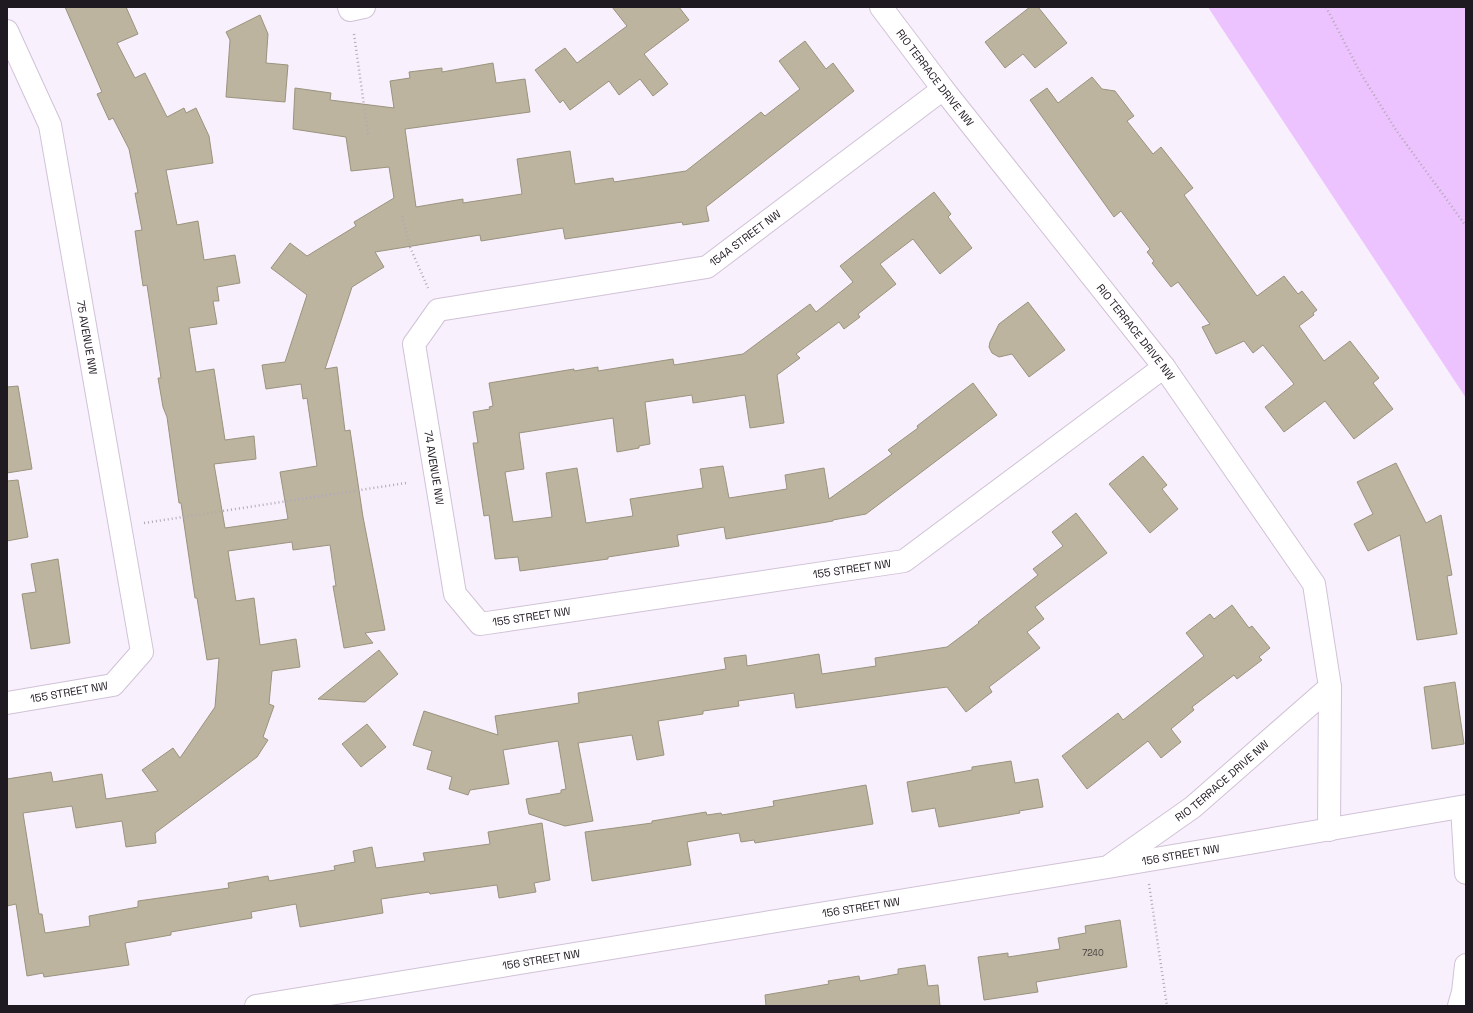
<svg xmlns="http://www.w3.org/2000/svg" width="1473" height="1013" viewBox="0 0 1473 1013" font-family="'Space Grotesk',sans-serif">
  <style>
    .green { fill: #ecc3fe }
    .building { fill: #bcb49e; stroke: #9a937e }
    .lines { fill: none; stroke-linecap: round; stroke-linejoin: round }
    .minor-casing { stroke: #d1c2d7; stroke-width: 24 }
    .path { stroke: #b1a9b4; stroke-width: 2.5; stroke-dasharray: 1 3; stroke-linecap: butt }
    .minor { stroke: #fff; stroke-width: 22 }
    .labels { text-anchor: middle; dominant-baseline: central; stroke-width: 3; stroke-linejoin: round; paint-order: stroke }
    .number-label { font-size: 9px; fill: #464040 }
    .street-label { font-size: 11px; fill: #1f1921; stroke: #fff }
  </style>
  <rect width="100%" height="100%" fill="#f8f0fc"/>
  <!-- green -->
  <polygon class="green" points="1208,7 1466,7 1466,398 1219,24"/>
  <!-- building -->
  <g class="building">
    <polygon points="65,7 126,7 138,34 117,43 135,78 145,73 167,117 184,108 186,113 196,108 209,136 213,163 166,170 177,225 198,221 204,260 235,255 240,283 217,287 219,301 213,301 217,324 189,328 196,372 214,369 225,440 254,436 256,459 214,464 225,528 288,519 280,472 317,466 307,398 303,399 301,384 266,389 262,365 285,362 307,295 271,268 290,243 307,256 356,226 354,222 394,198 389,167 351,171 346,137 293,129 295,88 331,93 330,100 394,108 390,81 410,78 409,72 442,68 442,72 493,63 496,83 525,79 530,112 405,129 416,207 463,199 463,203 522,194 517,159 570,151 575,184 613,178 614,182 686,171 761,112 765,116 800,89 779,61 805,41 826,69 833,63 854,91 706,207 709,221 683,225 682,222 565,239 563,228 481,241 480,235 375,252 384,267 352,287 325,369 337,367 345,431 350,430 363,517 385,630 365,633 373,643 344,648 333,586 336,586 330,545 293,550 292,542 228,551 236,601 254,598 260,645 296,639 300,667 272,671 269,704 274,706 263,737 268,740 257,757 155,833 156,843 126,847 122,821 76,828 72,806 23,813 39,914 42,914 45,933 90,926 89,916 138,907 138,901 229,888 228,883 268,876 269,881 335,870 334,866 355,862 353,851 372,847 376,868 425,861 423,853 490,844 488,832 542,823 550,880 534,883 536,892 499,898 497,885 430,894 429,892 381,899 383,913 300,927 296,904 251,912 252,918 171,932 171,935 125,943 129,965 44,977 43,973 27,976 16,904 7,906 7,779 51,772 53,782 102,774 106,799 158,791 142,770 173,748 180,758 215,707 219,658 207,660 197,598 195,598 181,503 179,503 167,417 163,407 158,378 161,378 147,285 143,286 135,231 142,230 135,193 138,193 129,149 113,118 109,120 97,94 102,92"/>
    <polygon points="612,7 679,7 689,20 644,54 668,84 653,96 640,79 619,95 609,81 570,110 563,100 560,103 535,70 565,48 577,63 627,26"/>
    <polygon points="1030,7 1038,7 1067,43 1035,68 1023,54 1005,68 985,42"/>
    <polygon points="260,15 268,34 266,63 288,65 285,102 226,97 230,40 226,32"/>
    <polygon points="1092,77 1102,89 1115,91 1134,116 1127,121 1153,154 1161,147 1193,188 1184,195 1257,296 1284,276 1298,294 1302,291 1317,310 1313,313 1314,315 1299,326 1324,361 1350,341 1379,378 1373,383 1393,409 1354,439 1325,401 1284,432 1265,407 1294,384 1263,345 1253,353 1244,341 1216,354 1202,327 1210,324 1178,282 1171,287 1152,263 1154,261 1147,252 1150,249 1121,211 1114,217 1030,100 1047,88 1058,103"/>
    <polygon points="934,192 951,214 948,217 972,248 940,274 913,239 880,264 896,284 858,314 860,317 844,329 839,322 796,354 800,358 777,375 784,423 750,428 745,395 693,403 692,395 645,402 650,444 639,446 639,448 617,452 613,418 519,433 524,469 505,472 513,522 552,517 546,473 577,468 586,523 633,516 630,499 703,488 700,469 723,466 729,498 787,489 785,475 824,468 829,499 892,454 888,450 918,428 917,426 973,383 997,415 866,514 833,520 833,521 726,539 724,527 677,535 679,546 608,557 608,559 520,571 518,557 495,559 489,515 484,516 473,443 478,443 473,412 490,409 489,407 493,406 489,383 574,369 574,371 598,367 598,371 673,359 674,365 743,354 810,304 816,312 853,282 840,266"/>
    <polygon points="1028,302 1065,350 1029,377 1012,354 999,357 992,353 989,347 990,342 999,324"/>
    <polygon points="18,386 32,469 7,473 7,387"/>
    <polygon points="1143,456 1167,485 1162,489 1178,509 1150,533 1109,484"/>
    <polygon points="1396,463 1426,523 1441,515 1452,575 1447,576 1457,634 1417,640 1400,535 1368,551 1354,524 1373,514 1357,482"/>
    <polygon points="18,480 28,537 7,541 7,481"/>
    <polygon points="1076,513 1107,553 1035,607 1044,619 1027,632 1040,648 989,687 992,692 966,712 947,687 796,708 794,693 738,701 739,706 703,711 703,714 658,721 664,755 637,760 632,735 578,743 593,821 565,826 529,814 526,799 561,793 561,790 566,789 558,741 503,750 509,784 470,790 468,795 449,789 452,777 427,769 432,751 413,745 424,711 498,735 495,716 579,703 578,693 726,669 724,658 746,655 747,666 819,654 822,674 876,666 875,658 947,647 979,623 978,622 1038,575 1033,569 1063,546 1052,532"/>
    <polygon points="58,559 70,643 31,649 22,594 36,592 31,564"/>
    <polygon points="1232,605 1249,628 1252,626 1270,648 1259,657 1262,660 1237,679 1234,675 1192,707 1194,710 1171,729 1181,742 1161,758 1148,741 1087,789 1062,756 1118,713 1123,720 1204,656 1186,633 1210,614 1214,619"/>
    <polygon points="379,650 398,674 365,702 318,699"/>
    <polygon points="1455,682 1464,744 1432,749 1424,687"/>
    <polygon points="367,724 386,747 361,767 342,744"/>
    <polygon points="1011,761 1015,783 1038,779 1043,807 1019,811 1020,813 939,827 935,808 912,812 907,782 972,770 972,767"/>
    <polygon points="866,785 873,824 755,843 754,840 741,842 739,833 692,841 687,842 691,865 592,881 585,832 652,823 652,821 706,812 707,815 721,813 722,815 774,806 773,801"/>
    <polygon points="1120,920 1127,967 1036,982 1038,992 984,1000 978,957 1008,953 1008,957 1060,949 1058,938 1086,933 1085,926"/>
    <polygon points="925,965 928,986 938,985 940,1006 766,1006 765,995 829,984 828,981 859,976 860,981 898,974 898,969"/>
  </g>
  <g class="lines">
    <defs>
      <g id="minor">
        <polyline points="349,7 350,10 364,7"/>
        <path id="s1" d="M 881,7 L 943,89 L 1164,367 L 1314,584 L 1330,687 L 1329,830"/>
        <path id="s2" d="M 7,31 L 50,125 L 142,652 L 113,685 L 7,703"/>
        <path id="s3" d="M 943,89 L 707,267 L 438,310 L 414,344 L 455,594 L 480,624 L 904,561 L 1164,367"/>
        <polyline points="1462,807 1466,873"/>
        <path id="s4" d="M 1112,864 L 1193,807 L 1330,687"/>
        <path id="s5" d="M 256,1006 L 1108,867 L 1466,806"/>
        <polyline points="1459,1006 1463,992 1466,965"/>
      </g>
    </defs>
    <!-- minor casing -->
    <use href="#minor" class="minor-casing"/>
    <!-- path -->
    <g class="path">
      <polyline points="1326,7 1361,74 1396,130 1466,226"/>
      <polyline points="354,34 368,134"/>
      <polyline points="402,216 410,247 428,288"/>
      <polyline points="144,523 406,483"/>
      <polyline points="1149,884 1167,1006"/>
    </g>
    <!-- minor -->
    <use href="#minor" class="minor"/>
  </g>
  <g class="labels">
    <!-- number labels -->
    <g class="number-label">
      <text x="1093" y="953">7240</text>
    </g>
    <!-- street labels -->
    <g class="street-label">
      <text stroke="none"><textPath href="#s1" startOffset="89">RIO TERRACE DRIVE NW</textPath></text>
      <text transform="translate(745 238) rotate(-37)">154A STREET NW</text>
      <text stroke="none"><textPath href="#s1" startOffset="413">RIO TERRACE DRIVE NW</textPath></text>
      <text stroke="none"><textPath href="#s2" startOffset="319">75 AVENUE NW</textPath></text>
      <text stroke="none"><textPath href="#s3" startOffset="735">74 AVENUE NW</textPath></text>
      <text stroke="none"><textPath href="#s3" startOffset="1278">155 STREET NW</textPath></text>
      <text stroke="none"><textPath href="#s3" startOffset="954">155 STREET NW</textPath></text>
      <text transform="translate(69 692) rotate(-10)">155 STREET NW</text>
      <text stroke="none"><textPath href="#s4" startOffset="138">RIO TERRACE DRIVE NW</textPath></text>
      <text stroke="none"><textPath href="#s5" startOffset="937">156 STREET NW</textPath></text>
      <text stroke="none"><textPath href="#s5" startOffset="613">156 STREET NW</textPath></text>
      <text stroke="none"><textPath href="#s5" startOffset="289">156 STREET NW</textPath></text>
    </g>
  </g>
  <!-- border -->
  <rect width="1473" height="1013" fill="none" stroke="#1f1921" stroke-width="16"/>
</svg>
